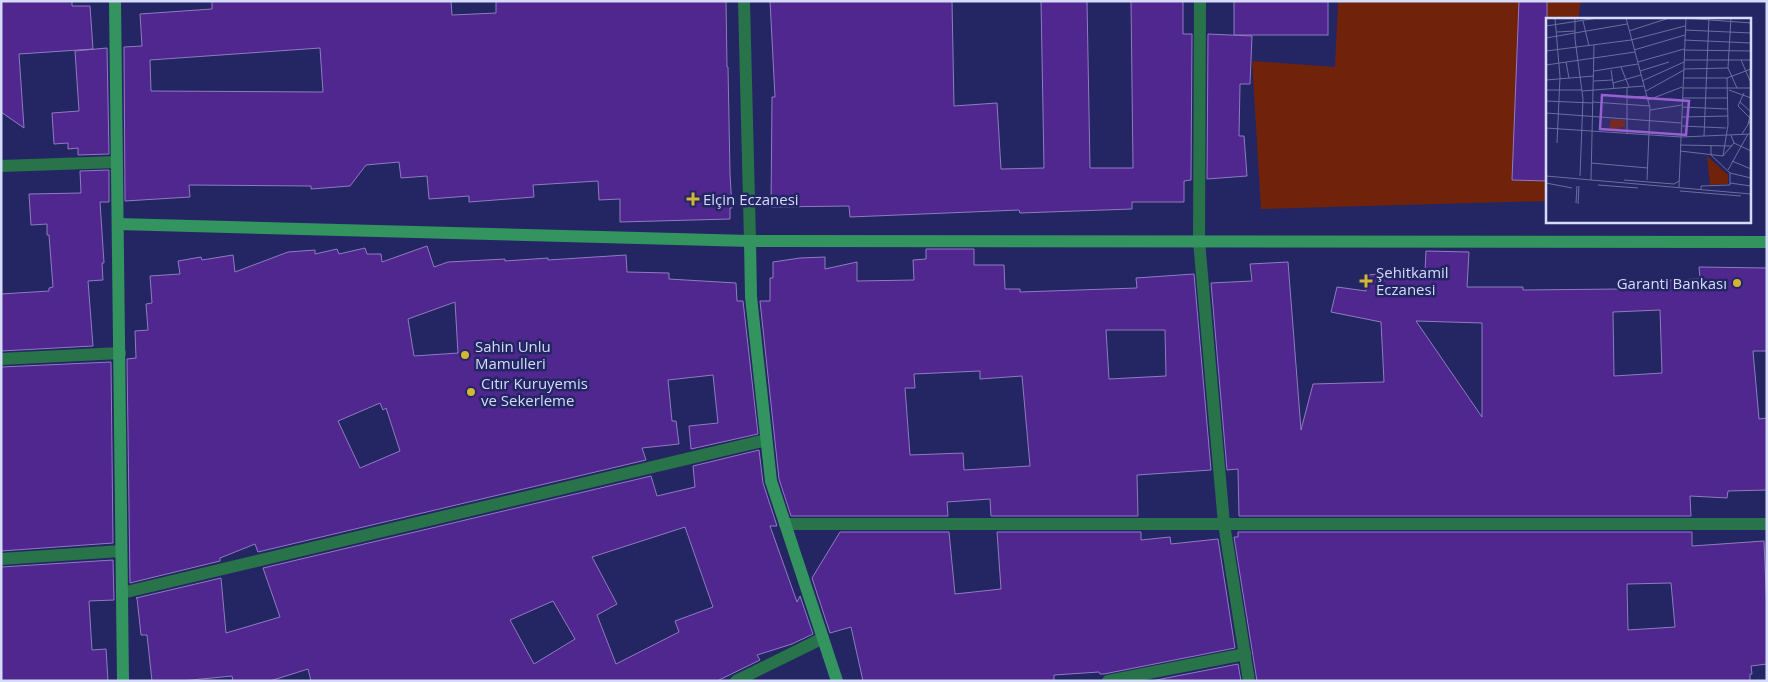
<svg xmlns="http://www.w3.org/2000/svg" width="1768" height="682" viewBox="0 0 1768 682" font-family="'Open Sans',sans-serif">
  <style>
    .green { fill: #70220b }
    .building { fill: #50278e; stroke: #8f7bc1; fill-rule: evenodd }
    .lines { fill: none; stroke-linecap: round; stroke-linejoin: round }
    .street { stroke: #28734a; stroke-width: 12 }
    .secondary { stroke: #349460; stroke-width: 12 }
    .poi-dot { fill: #d3b635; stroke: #232663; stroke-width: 2 }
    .labels { text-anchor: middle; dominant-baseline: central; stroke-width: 5; stroke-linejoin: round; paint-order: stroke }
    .poi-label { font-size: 15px; fill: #d5dbfa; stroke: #232663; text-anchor: start }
    .inset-road { fill: none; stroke: #6a6e9f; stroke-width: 1 }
    .view { fill: #9660d1; fill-opacity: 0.15; stroke: #9660d1; stroke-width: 2.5 }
    .inset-edge { fill: none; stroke: #d5dbfa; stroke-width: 2.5 }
  </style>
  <rect width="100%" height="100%" fill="#232663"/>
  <!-- green -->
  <polygon class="green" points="1338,1 1581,1 1578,19 1547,19 1547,201 1261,209 1252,61 1335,67"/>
  <!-- building -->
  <g class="building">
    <polygon points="1,1 72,1 72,6 90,6 93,49 19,54 24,128 1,112"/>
    <path d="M 212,1 L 451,1 L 452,15 L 496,13 L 496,1 L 726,1 L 727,67 L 728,67 L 730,174 L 732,208 L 730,208 L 730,219 L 620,222 L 620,199 L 599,200 L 598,181 L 533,185 L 534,197 L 469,202 L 469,196 L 429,199 L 427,176 L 401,178 L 399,162 L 366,165 L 350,186 L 311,189 L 311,186 L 189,185 L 190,197 L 125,201 L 124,47 L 142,46 L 140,14 L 212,9 ZM 320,48 L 323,92 L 151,91 L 150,60 Z"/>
    <polygon points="770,1 952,1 954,106 997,103 1001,169 1044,168 1041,1 1087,1 1090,168 1133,168 1131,1 1183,1 1183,34 1192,34 1191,180 1184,181 1184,202 1132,202 1132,209 1020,213 1019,210 850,217 849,206 771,207 772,97 775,97"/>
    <rect x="1234" y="1" width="94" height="34"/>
    <polygon points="1519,1 1547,1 1547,181 1512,180"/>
    <polygon points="1208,34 1252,36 1250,84 1240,84 1239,136 1244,136 1247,176 1207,179"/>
    <polygon points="107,48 109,154 78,155 78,148 68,149 68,143 54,144 52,113 79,111 75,51"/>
    <polygon points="109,170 109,202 100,202 104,263 102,263 103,280 88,281 93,346 1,351 1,294 49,291 49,288 53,287 49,235 47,235 47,224 31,225 29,194 81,193 80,171"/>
    <path d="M 427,246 L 434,267 L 448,262 L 505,259 L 505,261 L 548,258 L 548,260 L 626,255 L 627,272 L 669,273 L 669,279 L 736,283 L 737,301 L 743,301 L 758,434 L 691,449 L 689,426 L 718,423 L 713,375 L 668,380 L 672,421 L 676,421 L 679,444 L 642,448 L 646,460 L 258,552 L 255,544 L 220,558 L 220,561 L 130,583 L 127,359 L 136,358 L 135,331 L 148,330 L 146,304 L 152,303 L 150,276 L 180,274 L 178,261 L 201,257 L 202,260 L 233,255 L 235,272 L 288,252 L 315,250 L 315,254 L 337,249 L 339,254 L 365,248 L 367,254 L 381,254 L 382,262 ZM 455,302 L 458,353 L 414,356 L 408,319 ZM 380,403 L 383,410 L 386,408 L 400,451 L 360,468 L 338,421 Z"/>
    <path d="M 926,249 L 974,249 L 974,265 L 1004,265 L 1005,289 L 1020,289 L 1020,292 L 1137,288 L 1136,278 L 1194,274 L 1211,470 L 1137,475 L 1138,516 L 991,516 L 990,499 L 947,502 L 948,516 L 791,516 L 779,479 L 760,301 L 770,301 L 770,278 L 773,278 L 773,262 L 800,258 L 825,257 L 825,269 L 857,262 L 857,281 L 914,280 L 913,260 L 926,259 ZM 1106,330 L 1165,330 L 1166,376 L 1109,379 ZM 980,371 L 980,379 L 1022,376 L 1030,466 L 964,470 L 963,453 L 910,455 L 905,388 L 915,388 L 914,374 Z"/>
    <path d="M 1426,251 L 1469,252 L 1467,287 L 1523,287 L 1523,290 L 1621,289 L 1621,282 L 1700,279 L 1699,267 L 1767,268 L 1767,351 L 1753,351 L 1759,419 L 1767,418 L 1767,490 L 1728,491 L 1727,498 L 1690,496 L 1691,516 L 1239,516 L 1238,469 L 1227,470 L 1211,283 L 1252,281 L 1250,264 L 1288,262 L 1301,430 L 1313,384 L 1384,382 L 1381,322 L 1331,312 L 1337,287 L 1366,291 L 1366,275 L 1425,271 ZM 1660,310 L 1662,373 L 1614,376 L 1613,312 ZM 1416,321 L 1482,323 L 1482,417 Z"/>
    <polygon points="111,362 113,543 1,551 1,367"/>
    <path d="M 759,450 L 763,483 L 777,526 L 770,526 L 797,602 L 800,596 L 813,634 L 792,644 L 757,655 L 760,660 L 717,681 L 311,681 L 308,669 L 270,681 L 233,681 L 232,676 L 181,681 L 152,681 L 147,635 L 141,635 L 137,598 L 136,598 L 221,578 L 226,633 L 280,617 L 263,568 L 651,476 L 657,496 L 695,487 L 693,466 ZM 685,527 L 713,607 L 675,621 L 679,632 L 616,664 L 597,615 L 617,604 L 592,557 ZM 553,601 L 575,639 L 534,664 L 510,620 Z"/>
    <polygon points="840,532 949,532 955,594 1001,589 997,532 1141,532 1141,540 1170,537 1171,544 1218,539 1235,648 1104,674 1100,674 1099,672 1054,675 1054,681 863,681 851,627 830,633 812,578"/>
    <path d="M 1238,532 L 1692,532 L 1692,546 L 1764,541 L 1767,612 L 1767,664 L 1751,666 L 1752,674 L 1750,674 L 1750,681 L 1257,681 L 1234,537 L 1238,537 ZM 1671,583 L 1675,627 L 1628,630 L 1627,584 Z"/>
    <polygon points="113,560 114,600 89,601 92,650 106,649 108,681 1,681 1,567"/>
    <polygon points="1238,664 1241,681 1151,681"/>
  </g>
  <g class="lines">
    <!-- street -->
    <g class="street">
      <polyline points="744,1 750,241"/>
      <polyline points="1200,1 1199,241 1224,524 1249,681"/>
      <polyline points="1,166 117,162"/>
      <polyline points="1,359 120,353"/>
      <polyline points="785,524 1767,524"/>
      <polyline points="1,559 121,551"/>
      <polyline points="122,593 766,440"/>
      <polyline points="736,681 823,638"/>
      <polyline points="1108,681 1245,654"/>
    </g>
    <!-- secondary -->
    <g class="secondary">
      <polyline points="115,1 123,681"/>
      <polyline points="118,224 750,241 1767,242"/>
      <polyline points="750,241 751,297 771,481 837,681"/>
    </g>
  </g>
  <!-- markers -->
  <g class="poi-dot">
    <path d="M690.5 191.5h5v5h5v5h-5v5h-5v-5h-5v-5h5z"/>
    <path d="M1363.5 273.5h5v5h5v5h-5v5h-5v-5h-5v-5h5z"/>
    <circle cx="1737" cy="283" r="5"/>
    <circle cx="465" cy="355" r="5"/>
    <circle cx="471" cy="392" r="5"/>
  </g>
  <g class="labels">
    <!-- poi labels -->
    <g class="poi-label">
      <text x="703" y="199">Elçin Eczanesi</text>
      <text x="1376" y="272">Şehitkamil<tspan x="1376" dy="17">Eczanesi</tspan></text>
      <text x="1727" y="283" text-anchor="end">Garanti Bankası</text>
      <text x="475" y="346">Sahin Unlu<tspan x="475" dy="17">Mamulleri</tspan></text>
      <text x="481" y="383">Cıtır Kuruyemis<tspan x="481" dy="17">ve Sekerleme</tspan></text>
    </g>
  </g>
  <!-- overview -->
  <g transform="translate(1546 18)">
    <rect width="205" height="205" fill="#232663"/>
    <path d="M 65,101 L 79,102 L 79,109 L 75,109 L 75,113 L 63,112 ZM 161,138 L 182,157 L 182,166 L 164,167 Z" fill="#70220b"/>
    <path class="inset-road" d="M 9,0 L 14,59 L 11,125M 29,0 L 29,21 L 37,81 L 34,158M 80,0 L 104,90 L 101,162M 138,0 L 205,5M 185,0 L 182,50 L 191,70M 37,3 L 43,28M 0,8 L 52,0M 139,12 L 205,15M 83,13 L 123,0M 11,14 L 29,13M 0,20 L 81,6M 138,22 L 205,25M 88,32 L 139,17M 138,32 L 205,33M 0,33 L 85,22 L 139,8M 138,42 L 205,42M 195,42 L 205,65M 20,44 L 23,60M 92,44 L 138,31M 0,47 L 89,34M 75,49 L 83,69M 138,51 L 182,50M 65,52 L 68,71M 48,53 L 92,46M 94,53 L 123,44M 138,60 L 181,60 L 205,51M 0,62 L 48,58M 48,63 L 66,62M 96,63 L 138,44M 67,65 L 95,57M 81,70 L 81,115M 136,70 L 205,70M 0,72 L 36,72M 183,72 L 205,80M 36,73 L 98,68M 100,73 L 138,52M 198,75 L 192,88 L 205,101M 82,80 L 101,78M 137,80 L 182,80M 102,82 L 136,69M 0,83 L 47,85M 47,84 L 104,88M 194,84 L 205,94 L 202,106M 136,89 L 182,91M 104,92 L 136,87M 0,95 L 135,105M 136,99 L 182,98M 136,108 L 180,110M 0,110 L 135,119 L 205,116M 196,116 L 205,102M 185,117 L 188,125 L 205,133M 158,118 L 163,0M 134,127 L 186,128M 134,133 L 177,138 L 188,125M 177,138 L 182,107 L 181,60M 186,143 L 205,151M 45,145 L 102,150M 182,152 L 202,116M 184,155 L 205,160M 0,158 L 205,176M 45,162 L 48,27M 78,162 L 128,166 L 133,163M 0,165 L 26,170M 184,165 L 205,168M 52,167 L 92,170M 133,169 L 140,0M 155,171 L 155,168 L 184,167 L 184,155 L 165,137 L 165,127M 134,173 L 195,178M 30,185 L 31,168M 32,186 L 33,168"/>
    <path class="view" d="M 56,77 L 143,83 L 140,117 L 54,111 Z"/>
    <rect width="205" height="205" class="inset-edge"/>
  </g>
  <!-- border -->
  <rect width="1768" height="682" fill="none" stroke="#d5dbfa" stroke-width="5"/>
</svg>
